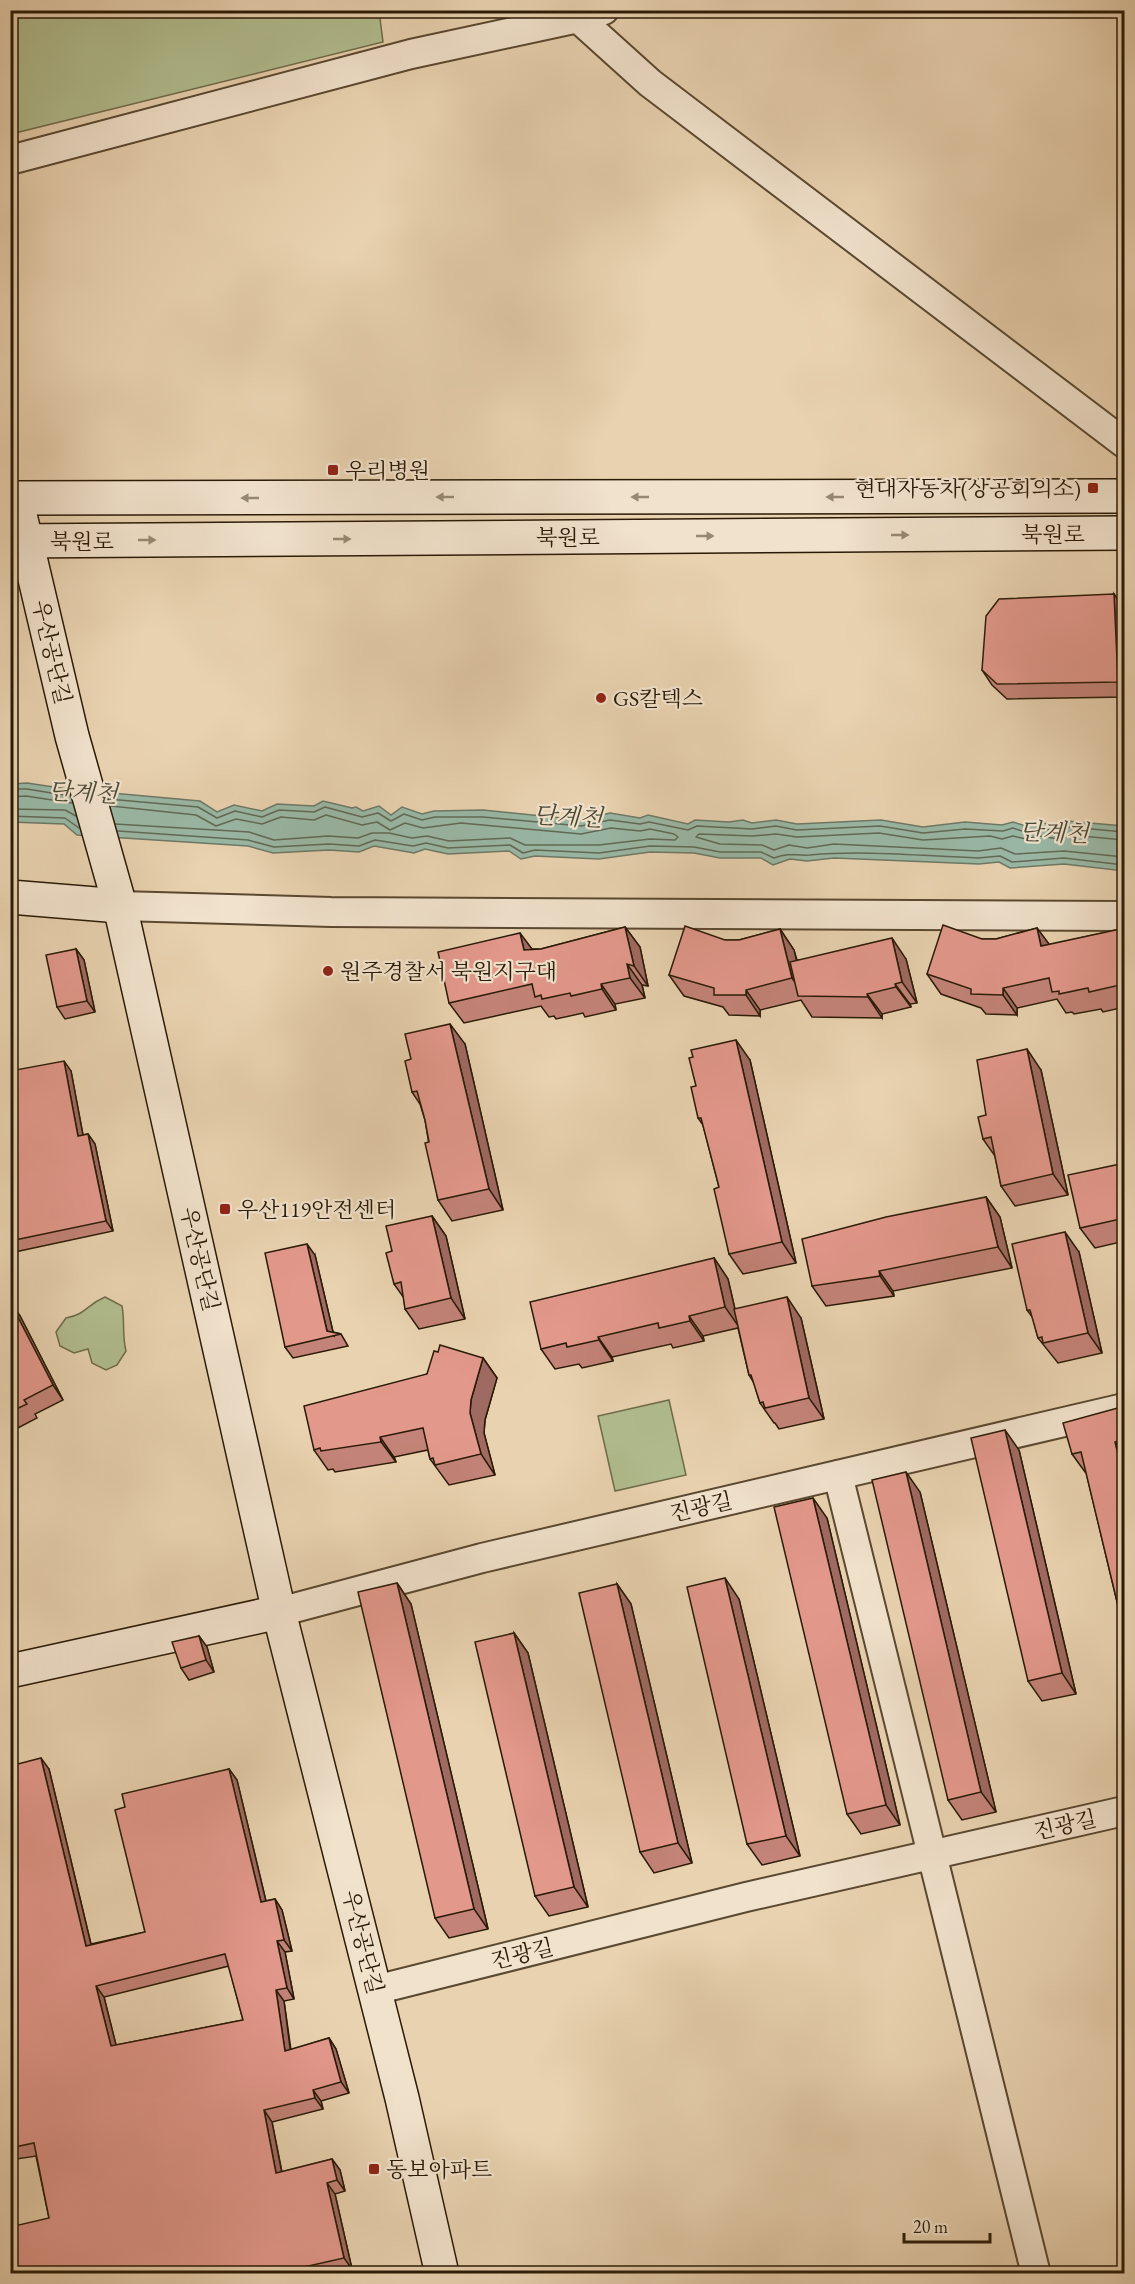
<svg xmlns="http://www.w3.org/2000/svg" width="1135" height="2284" viewBox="0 0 1135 2284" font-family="'EB Garamond','Noto Serif KR',serif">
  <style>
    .green { fill: #b1bd8f; stroke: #6e6c4a; stroke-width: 1.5 }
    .water { fill: #99b8a6; stroke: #6d7966; stroke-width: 1.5 }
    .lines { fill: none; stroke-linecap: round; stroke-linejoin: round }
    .shore { stroke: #626956; stroke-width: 1.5 }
    .street-casing { stroke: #5a4830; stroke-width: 32 }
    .secondary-casing { stroke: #2a1a06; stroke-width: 36 }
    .street { stroke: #f1e2cc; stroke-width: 28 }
    .secondary { stroke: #f1e2cc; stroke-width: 33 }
    .wall { fill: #c38378; stroke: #2a1a06; stroke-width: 1.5; fill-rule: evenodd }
    .shaded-wall { fill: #9f6a62; stroke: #2a1a06; stroke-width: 1.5 }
    .building { fill: #e3988c; stroke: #2a1a06; stroke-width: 1.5; fill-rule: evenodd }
    .oneway { fill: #978873 }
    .poi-dot { fill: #8f2418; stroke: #f1e2cc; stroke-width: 2 }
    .labels { text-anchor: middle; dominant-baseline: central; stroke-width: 4.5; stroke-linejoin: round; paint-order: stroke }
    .poi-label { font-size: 22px; fill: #2a1a06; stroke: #f1e2cc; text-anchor: start }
    .street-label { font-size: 22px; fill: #2a1a06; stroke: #f1e2cc }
    .water-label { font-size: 24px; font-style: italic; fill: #4b4936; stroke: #f1e2cc }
  </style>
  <rect width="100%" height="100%" fill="#e9d2b0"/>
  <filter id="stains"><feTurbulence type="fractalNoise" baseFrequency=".00333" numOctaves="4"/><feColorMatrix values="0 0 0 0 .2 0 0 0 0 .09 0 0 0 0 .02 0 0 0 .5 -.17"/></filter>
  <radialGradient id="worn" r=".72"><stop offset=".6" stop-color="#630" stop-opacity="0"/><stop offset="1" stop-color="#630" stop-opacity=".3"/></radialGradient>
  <!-- green -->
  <g class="green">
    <polygon points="11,10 379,11 383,42 11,134"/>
    <path d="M 105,1297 L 122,1306 C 125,1322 122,1336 126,1351 L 117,1365 L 106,1370 L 92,1363 L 88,1349 L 74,1353 L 60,1346 L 56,1332 L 66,1318 C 87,1314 86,1305 105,1297 Z"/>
    <polygon points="669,1400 686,1475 615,1491 598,1416"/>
  </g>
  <!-- water -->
  <polygon class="water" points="27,783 67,789 200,801 217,812 234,805 262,811 277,804 314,806 323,801 352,808 356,807 363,811 379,806 391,815 402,807 422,814 434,811 483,810 581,820 610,813 640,818 648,815 688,824 695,820 729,822 743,820 752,823 776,820 797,824 881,820 923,827 965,822 1002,825 1013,822 1026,826 1038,822 1058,826 1067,821 1124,826 1124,871 1064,864 1010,868 999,862 979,864 834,858 807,861 790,859 773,865 761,858 720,858 694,853 650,852 599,859 535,856 521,859 509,851 448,854 425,849 414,853 374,846 359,852 329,850 273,853 248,846 77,835 64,824 11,822 11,784"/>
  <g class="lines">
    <!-- shore -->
    <g class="shore">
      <polyline points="10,789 27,789 70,796"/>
      <polyline points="10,797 26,796 72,803"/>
      <polyline points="108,799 198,807 217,818 235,811 262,817 279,810 314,812 325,807 362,817 378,813 391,821 404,814 422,820 435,817 483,817 581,826 610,820 640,824 649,822 688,830 697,826 752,829 776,826 797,830 880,826 923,833 965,829 1003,831 1013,828 1025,832 1039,828 1059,832 1069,827 1124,832"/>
      <polyline points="111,806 196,815 216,826 236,819 262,824 281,817 314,820 326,815 362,825 377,822 390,830 405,823 423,828 461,823 581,834 611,828 640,831 650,829 674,834 678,837 675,840 650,839 599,845 525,845 510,838 449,841 427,836 412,838 389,833 372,833 358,838 328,836 274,840 249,832 115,824"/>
      <polyline points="10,809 65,810 76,816"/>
      <polyline points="10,816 65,818 79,828"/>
      <path d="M 118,831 L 248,840 L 274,847 L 329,844 L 359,846 L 375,840 L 413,846 L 426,843 L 448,848 L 510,845 L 523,853 L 535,850 L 599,853 L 650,846 L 694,847 L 720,852 L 761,852 L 774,858 C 792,852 794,856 810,855 C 866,850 922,856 978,858 L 1000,856 L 1012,862 L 1064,858 L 1124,865"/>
      <polyline points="1124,840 1071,835 1059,839 1039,836 1026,839 1013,836 1002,839 990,836 923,840 879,833 797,837 776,834 752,836 699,834 696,837 720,844 762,845 774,850 789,845 807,848 834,844 978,851 1001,848 1015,854 1064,851 1124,857"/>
    </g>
    <defs>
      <g id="street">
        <polyline points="578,18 604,10"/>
        <polyline points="10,160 411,54 578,18 650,83 1124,443"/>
        <polyline points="120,906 331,912 1124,916"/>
        <polyline points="838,1475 1036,2274"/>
        <polyline points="279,1612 482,1558 1124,1408"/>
        <polyline points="375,1990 746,1897 1124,1811"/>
      </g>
      <g id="secondary">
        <polyline points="10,498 1124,496"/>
        <polyline points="16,498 72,736 120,906 279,1612 402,2098 442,2274"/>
        <polyline points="10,541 1124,533"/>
        <polyline points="10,897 120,906"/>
        <polyline points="10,1671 279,1612"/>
      </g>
    </defs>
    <!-- street casing -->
    <use href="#street" class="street-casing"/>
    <!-- secondary casing -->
    <use href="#secondary" class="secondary-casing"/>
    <!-- street -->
    <use href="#street" class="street"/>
    <!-- secondary -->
    <use href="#secondary" class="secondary"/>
  </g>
  <!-- wall -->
  <g class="wall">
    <polygon points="1114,594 1124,609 1125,697 1007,699 992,685 982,670"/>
    <polygon points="625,927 640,947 648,986 642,985 645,998 615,1004 616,1010 585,1017 583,1013 556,1019 554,1016 549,1017 541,1006 464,1023 449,1003 532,949 541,949"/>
    <polygon points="1037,928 1049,945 1125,928 1125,1007 1103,1012 1101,1009 1074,1014 1072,1012 1066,1013 1057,999 1017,1008 1017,1015 986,1014 981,1008 941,994 927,974 982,939 996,939"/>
    <polygon points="780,929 794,950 797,960 906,959 917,1003 910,1004 911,1007 882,1014 882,1018 812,1017 801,1000 760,1010 760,1016 729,1015 723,1007 684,996 669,975 725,940 739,940"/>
    <polygon points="76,949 84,960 95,1012 65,1019 57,1007"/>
    <polygon points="465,1044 503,1210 452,1221 438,1200 425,1120 420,1104 412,1092"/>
    <polygon points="750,1060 796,1263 743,1274 729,1254 719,1187 703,1125 698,1118 696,1086"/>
    <polygon points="1041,1070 1068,1195 1015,1206 1001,1186 995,1156 983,1139 986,1115"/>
    <polygon points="10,1071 71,1071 83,1135 88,1134 95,1144 113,1231 10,1253"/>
    <polygon points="1125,1163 1125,1241 1095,1248 1080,1228"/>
    <polygon points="986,1197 1000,1217 1012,1268 893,1291 894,1296 826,1306 812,1286"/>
    <polygon points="432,1216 446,1236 465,1319 419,1329 405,1309 404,1298 394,1284 392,1251"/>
    <polygon points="1079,1252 1102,1353 1058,1363 1038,1338 1033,1318 1027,1310"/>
    <polygon points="315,1255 333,1332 341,1334 348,1346 293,1358 285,1347"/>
    <polygon points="714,1258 728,1279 735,1309 801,1318 824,1419 779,1429 775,1423 774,1423 760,1403 754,1383 749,1375 738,1328 703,1336 704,1341 673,1348 671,1344 612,1357 613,1361 582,1368 579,1364 555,1369 541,1349"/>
    <polygon points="10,1302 20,1316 63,1400 35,1414 37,1418 14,1430 10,1425"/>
    <polygon points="483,1358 497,1378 485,1420 484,1433 495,1475 449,1485 430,1459 428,1450 394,1457 396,1462 335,1472 333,1469 328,1470 314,1450 427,1374"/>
    <polygon points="1125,1406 1125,1635 1086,1472 1085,1472 1072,1454"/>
    <polygon points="1019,1450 1076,1694 1042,1701 1028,1681"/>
    <polygon points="920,1492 996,1812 962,1820 948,1800"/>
    <polygon points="827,1518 900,1825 861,1834 847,1814"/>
    <polygon points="397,1583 411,1604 488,1929 449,1938 435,1918"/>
    <polygon points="617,1584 631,1604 692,1863 654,1873 640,1852"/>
    <polygon points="739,1599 800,1856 762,1865 747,1844"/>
    <polygon points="514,1633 528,1653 588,1907 549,1916 535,1896"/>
    <polygon points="199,1636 207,1647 214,1672 189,1680 181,1668"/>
    <path d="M 10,1766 L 49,1769 L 91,1944 L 145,1932 L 125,1807 L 229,1769 L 237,1780 L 266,1901 L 275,1899 L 282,1910 L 292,1951 L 285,1952 L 294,1999 L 284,2001 L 291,2050 L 329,2038 L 336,2049 L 349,2093 L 321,2101 L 323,2109 L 272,2122 L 282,2172 L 332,2159 L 340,2170 L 345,2191 L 335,2194 L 352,2269 L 332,2274 L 10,2274 L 49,2218 L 36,2156 L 10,2160 ZM 229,1966 L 243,2020 L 116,2045 L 104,1997 Z"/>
  </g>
  <!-- shaded-wall -->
  <g class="shaded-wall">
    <polygon points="1114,594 1124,609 1125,690 1118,682"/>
    <polygon points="625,927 640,947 648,986 634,966"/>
    <polygon points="1037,928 1052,948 1041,946"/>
    <polygon points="780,929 794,950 805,996 804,996 792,978"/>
    <polygon points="520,933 535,953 524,950"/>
    <polygon points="892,938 906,959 917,1003 902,982"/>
    <polygon points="76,949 84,960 95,1012 87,1001"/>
    <polygon points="627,964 642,985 645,998 630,978"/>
    <polygon points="1119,980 1125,988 1125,991 1120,985"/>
    <polygon points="601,984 615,1004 616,1010 602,989"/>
    <polygon points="895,984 910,1004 911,1007 896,987"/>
    <polygon points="1003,988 1017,1008 1017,1015 1003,995"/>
    <polygon points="746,990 760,1010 760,1016 746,995"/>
    <polygon points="867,994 882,1014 882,1018 868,997"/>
    <polygon points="450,1024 465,1044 503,1210 489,1189"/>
    <polygon points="736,1040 750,1060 796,1263 782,1242"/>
    <polygon points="1027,1049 1041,1070 1068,1195 1053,1174"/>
    <polygon points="64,1061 71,1071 85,1146 78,1136"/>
    <polygon points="88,1134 95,1144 113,1231 106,1221"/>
    <polygon points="986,1197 1000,1217 1012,1268 998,1247"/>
    <polygon points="432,1216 446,1236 465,1319 451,1298"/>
    <polygon points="1065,1232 1079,1252 1102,1353 1088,1333"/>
    <polygon points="307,1244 315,1255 334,1336 327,1331"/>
    <polygon points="714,1258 728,1279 739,1327 725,1307"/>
    <polygon points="879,1271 893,1291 894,1296 880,1276"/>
    <polygon points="787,1297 801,1318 824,1419 809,1398"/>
    <polygon points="10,1302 20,1316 63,1400 53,1385"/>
    <polygon points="689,1316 703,1336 704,1341 690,1321"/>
    <polygon points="598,1337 612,1357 613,1361 599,1340"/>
    <polygon points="483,1358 497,1378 485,1420 484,1433 495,1475 481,1454 470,1413 471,1400"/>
    <polygon points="1005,1430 1019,1450 1076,1694 1062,1673"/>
    <polygon points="380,1437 394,1457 396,1462 381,1442"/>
    <polygon points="1115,1442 1125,1456 1125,1483"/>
    <polygon points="906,1472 920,1492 996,1812 981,1792"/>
    <polygon points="813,1498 827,1518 900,1825 886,1805"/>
    <polygon points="725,1578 739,1599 800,1856 786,1836"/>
    <polygon points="397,1583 411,1604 488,1929 474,1909"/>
    <polygon points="617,1584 631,1604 692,1863 678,1843"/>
    <polygon points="514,1633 528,1653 588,1907 574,1887"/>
    <polygon points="199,1636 207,1647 214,1672 206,1660"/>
    <polygon points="41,1758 49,1769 94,1957 86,1946"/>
    <polygon points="229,1769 237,1780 269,1914 261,1902"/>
    <polygon points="275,1899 282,1910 292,1951 284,1940"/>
    <polygon points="277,1941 285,1952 294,1999 287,1988"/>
    <polygon points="96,1986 104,1997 119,2057 111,2046"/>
    <polygon points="276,1990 284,2001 292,2063 285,2051"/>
    <polygon points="329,2038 336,2049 349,2093 341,2082"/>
    <polygon points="313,2090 321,2101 323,2109 315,2098"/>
    <polygon points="264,2110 272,2122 284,2184 276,2173"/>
    <polygon points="332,2159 340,2170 345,2191 337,2180"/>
    <polygon points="327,2183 335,2194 352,2269 344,2258"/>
  </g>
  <!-- building -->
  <g class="building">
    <polygon points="1114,594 1118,682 997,684 982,670 986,616 999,599"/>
    <polygon points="943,925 982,939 996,939 1037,928 1041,946 1125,928 1125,979 1119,980 1120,985 1089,992 1088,988 1059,994 1059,991 1052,992 1049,978 1003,988 1003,995 971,994 971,989 927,974"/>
    <polygon points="685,926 725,940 739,940 780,929 792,978 746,990 746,995 714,995 714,988 669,975"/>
    <polygon points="625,927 634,966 627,964 630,978 601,984 602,989 571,996 570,993 542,999 541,995 535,997 532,984 449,1003 438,952 520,933 524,950 541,949"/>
    <polygon points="892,938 902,982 895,984 896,987 867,994 868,997 798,996 790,962"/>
    <polygon points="76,949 87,1001 57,1007 46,955"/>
    <polygon points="450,1024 489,1189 438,1200 425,1143 429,1142 425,1120 417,1091 412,1092 405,1061 411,1059 405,1034"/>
    <polygon points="736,1040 782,1242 729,1254 714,1189 719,1187 701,1118 698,1118 691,1087 696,1086 689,1058 693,1057 691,1050"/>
    <polygon points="1027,1049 1053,1174 1001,1186 991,1137 983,1139 978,1117 986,1115 977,1060"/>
    <polygon points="64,1061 78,1136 88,1134 106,1221 10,1241 10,1071"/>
    <polygon points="1125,1163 1125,1218 1080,1228 1068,1175"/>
    <polygon points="986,1197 998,1247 879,1271 880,1276 812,1286 802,1239 886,1217"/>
    <polygon points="432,1216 451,1298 405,1309 401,1282 394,1284 386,1253 392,1251 386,1226"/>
    <polygon points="1065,1232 1088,1333 1043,1343 1042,1337 1038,1338 1030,1310 1027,1310 1012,1244"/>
    <polygon points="307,1244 327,1331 341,1334 285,1347 265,1253"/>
    <polygon points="714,1258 725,1307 689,1316 690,1321 659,1328 658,1323 598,1337 599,1340 567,1347 566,1343 541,1349 530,1302"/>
    <polygon points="787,1297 809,1398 765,1408 763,1402 760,1403 751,1375 749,1375 734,1309"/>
    <polygon points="10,1302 53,1385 24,1400 27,1404 10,1412"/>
    <polygon points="440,1345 483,1358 471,1400 470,1413 481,1454 435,1465 433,1458 430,1459 423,1428 380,1437 381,1442 321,1451 320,1448 314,1450 304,1406 427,1374 434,1351 438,1352"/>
    <polygon points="1125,1406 1125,1439 1115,1442 1125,1483 1125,1635 1081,1452 1072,1454 1063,1423"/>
    <polygon points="1005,1430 1062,1673 1028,1681 971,1438"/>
    <polygon points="906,1472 981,1792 948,1800 872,1480"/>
    <polygon points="813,1498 886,1805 847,1814 774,1507"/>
    <polygon points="725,1578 786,1836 747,1844 687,1587"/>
    <polygon points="397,1583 474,1909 435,1918 358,1592"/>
    <polygon points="617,1584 678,1843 640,1852 579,1593"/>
    <polygon points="514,1633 574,1887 535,1896 475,1642"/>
    <polygon points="199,1636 206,1660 181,1668 172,1642"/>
    <path d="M 41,1758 L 86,1946 L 145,1932 L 115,1810 L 125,1807 L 122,1794 L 229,1769 L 261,1902 L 275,1899 L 284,1940 L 277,1941 L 287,1988 L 276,1990 L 285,2051 L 329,2038 L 341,2082 L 313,2090 L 315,2098 L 264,2110 L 276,2173 L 332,2159 L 337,2180 L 327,2183 L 344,2258 L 273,2274 L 10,2274 L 10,2227 L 49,2218 L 34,2143 L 10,2148 L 10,1766 ZM 225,1954 L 243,2020 L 111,2046 L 96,1986 Z"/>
  </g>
  <!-- one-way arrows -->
  <defs><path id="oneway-solid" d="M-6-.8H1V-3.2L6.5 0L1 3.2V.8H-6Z" transform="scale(1.5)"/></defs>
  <g class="oneway">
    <use href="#oneway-solid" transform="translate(445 497) rotate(180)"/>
    <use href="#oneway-solid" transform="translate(640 497) rotate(180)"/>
    <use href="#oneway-solid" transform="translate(835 497) rotate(180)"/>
    <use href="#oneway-solid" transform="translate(250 498) rotate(-180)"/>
    <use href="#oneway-solid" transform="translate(900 535)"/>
    <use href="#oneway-solid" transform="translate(705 536)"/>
    <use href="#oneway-solid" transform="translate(342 539)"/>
    <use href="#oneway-solid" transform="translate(147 540)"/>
  </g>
  <!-- markers -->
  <g class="poi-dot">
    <rect x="327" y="464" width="12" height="12" rx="3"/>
    <rect x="1087" y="482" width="12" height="12" rx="3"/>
    <circle cx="601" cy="698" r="6"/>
    <circle cx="328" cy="971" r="6"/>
    <rect x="219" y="1203" width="12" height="12" rx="3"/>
    <rect x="368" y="2163" width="12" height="12" rx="3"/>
  </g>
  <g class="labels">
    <!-- poi labels -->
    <g class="poi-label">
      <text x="345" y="470">우리병원</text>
      <text x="1081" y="488" text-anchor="end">현대자동차(상공회의소)</text>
      <text x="613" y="698">GS칼텍스</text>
      <text x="340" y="971">원주경찰서 북원지구대</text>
      <text x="237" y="1209">우산119안전센터</text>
      <text x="386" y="2169">동보아파트</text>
    </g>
    <!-- street labels -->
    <g class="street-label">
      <text x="1053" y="534">북원로</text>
      <text x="568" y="537">북원로</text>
      <text x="82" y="541">북원로</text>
      <text transform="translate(52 652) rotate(77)">우산공단길</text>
      <text transform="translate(200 1259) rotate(77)">우산공단길</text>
      <text transform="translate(701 1507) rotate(-13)">진광길</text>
      <text transform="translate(1065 1825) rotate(-13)">진광길</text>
      <text transform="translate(363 1942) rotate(76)">우산공단길</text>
      <text transform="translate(522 1954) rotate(-14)">진광길</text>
    </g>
    <!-- water labels -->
    <g class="water-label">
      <text transform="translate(83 792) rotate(3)">단계천</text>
      <text transform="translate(568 816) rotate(3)">단계천</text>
      <text transform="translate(1054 832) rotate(2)">단계천</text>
    </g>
  </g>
  <!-- margin -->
  <rect width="1135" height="2284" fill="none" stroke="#e9d2b0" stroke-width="36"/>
  <rect x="12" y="12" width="1111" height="2260" fill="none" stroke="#2a1a06" stroke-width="3"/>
  <rect x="18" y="18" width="1099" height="2248" fill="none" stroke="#2a1a06" stroke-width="1.5"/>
  <!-- scale -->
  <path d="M904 2233v9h86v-9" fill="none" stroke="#2a1a06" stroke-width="3"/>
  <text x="913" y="2233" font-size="18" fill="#2a1a06" stroke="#f1e2cc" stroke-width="4.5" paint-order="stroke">20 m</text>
  <rect width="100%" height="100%" filter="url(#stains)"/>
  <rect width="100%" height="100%" fill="url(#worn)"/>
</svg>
